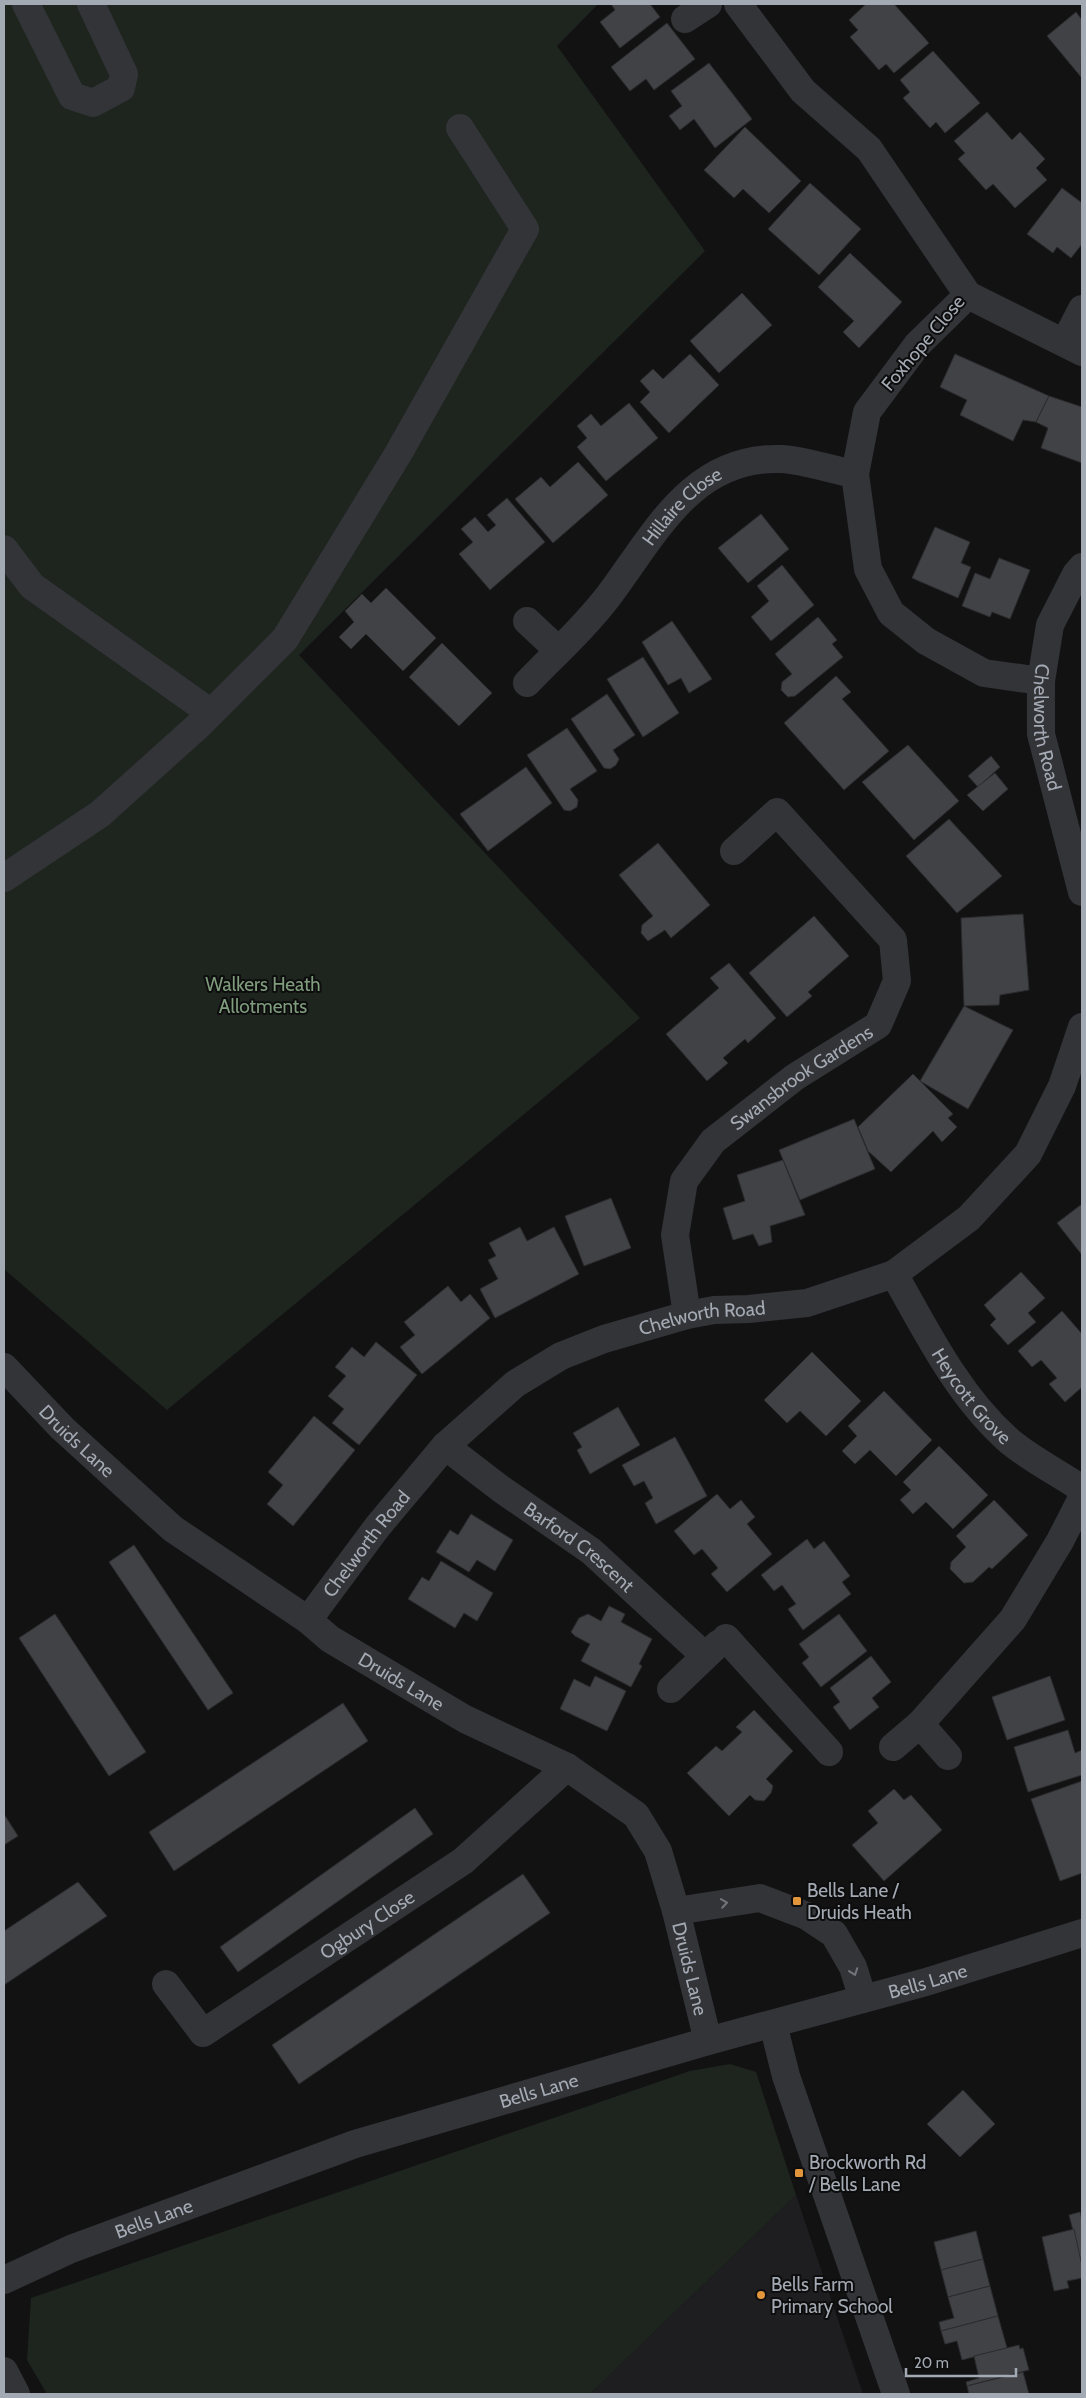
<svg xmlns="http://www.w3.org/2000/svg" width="1086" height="2398" viewBox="0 0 1086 2398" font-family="Cabin,sans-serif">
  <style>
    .built { fill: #1e1e20 }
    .green { fill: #1e251f }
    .building { fill: #414246; stroke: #2c2c2f }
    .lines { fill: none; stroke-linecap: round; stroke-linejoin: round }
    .minor { stroke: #333438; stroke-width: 28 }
    .oneway { stroke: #71757c }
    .poi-dot { fill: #e2953b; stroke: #0d0d0e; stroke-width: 2 }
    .labels { text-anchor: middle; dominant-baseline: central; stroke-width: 4; stroke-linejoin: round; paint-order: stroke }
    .street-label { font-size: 19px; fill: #a4aab3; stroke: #0d0d0e }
    .park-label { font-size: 19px; fill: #7f9c7d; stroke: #0d0d0e }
    .poi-label { font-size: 19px; fill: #a4aab3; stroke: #0d0d0e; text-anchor: start }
  </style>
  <rect width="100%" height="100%" fill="#121213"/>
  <!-- built -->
  <polygon class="built" points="796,2195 863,2394 590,2394"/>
  <!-- green -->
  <g class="green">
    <polygon points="4,4 598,4 557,46 705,251 299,655 640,1018 167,1410 4,1269"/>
    <polygon points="730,2064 756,2072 796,2195 590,2394 47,2394 27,2360 31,2298 690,2071"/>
  </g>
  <!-- building -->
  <g class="building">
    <polygon points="611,4 650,4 660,17 620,48 600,22 615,10"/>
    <polygon points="866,4 894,4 929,43 894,73 886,64 879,70 850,37 858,30 849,20"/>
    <polygon points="1076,12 1082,20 1081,77 1047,36"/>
    <polygon points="667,23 695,59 654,90 646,79 630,91 611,67"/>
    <polygon points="933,51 980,103 945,133 936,122 930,128 903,98 910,92 900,80"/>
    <polygon points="709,63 752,119 715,148 694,119 680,130 669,116 682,106 671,91"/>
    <polygon points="987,112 1012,140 1020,132 1045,159 1036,168 1047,180 1015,208 993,184 986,190 958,159 965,153 954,141"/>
    <polygon points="745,127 801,181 769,213 743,189 734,198 704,170"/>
    <polygon points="810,183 861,229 819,275 768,229"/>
    <polygon points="1062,188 1082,203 1082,244 1071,258 1057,247 1053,253 1027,234"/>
    <polygon points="850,253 902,302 859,348 843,332 854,321 818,287"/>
    <polygon points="742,293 772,325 719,373 690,341"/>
    <polygon points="690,354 719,385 669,433 640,402 650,392 640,381 653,369 663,379"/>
    <polygon points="955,354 1049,396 1036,422 1023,420 1013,441 960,415 967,400 940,387"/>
    <polygon points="1049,396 1082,407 1082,463 1041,448 1048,428 1036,422"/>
    <polygon points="629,403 658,438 606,481 577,447 587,438 577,426 591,414 601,426"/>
    <polygon points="578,462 608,495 553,543 515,499 541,477 550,487"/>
    <polygon points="507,498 545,542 490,590 459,554 473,542 461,529 475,517 488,532 496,525 487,515"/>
    <polygon points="761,514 789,549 748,583 718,548"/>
    <polygon points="935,527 970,542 961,563 971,567 958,598 912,578"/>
    <polygon points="999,558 1030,570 1010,619 992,612 990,617 962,606 975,573 990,579"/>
    <polygon points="782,565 814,605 771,641 751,617 769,601 757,586"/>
    <polygon points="386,588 436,638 403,671 366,634 351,649 339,637 354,622 345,611 362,594 371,603"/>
    <polygon points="818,617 837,640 832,644 843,657 795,696 788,697 781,690 782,682 792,674 775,654"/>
    <polygon points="672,621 712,679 689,693 681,678 668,685 642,642"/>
    <polygon points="442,643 492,693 459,726 409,677"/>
    <polygon points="643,657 679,713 643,737 607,679"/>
    <polygon points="836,676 851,692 842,699 889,751 844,790 784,723"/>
    <polygon points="607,694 635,735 613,750 619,759 616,765 610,769 604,768 571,719"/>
    <polygon points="567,728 597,771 570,789 578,800 577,807 570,811 564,810 527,755"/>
    <polygon points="908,745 959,801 914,840 862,782"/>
    <polygon points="991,756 1000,767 978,787 968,776"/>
    <polygon points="526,767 552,803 488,851 460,814"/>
    <polygon points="995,773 1008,789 983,811 967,795"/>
    <polygon points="949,819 1002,876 957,913 906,856"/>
    <polygon points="658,843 710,905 671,938 665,930 648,941 641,933 642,925 653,916 619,875"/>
    <polygon points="1023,914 1029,990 1000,995 999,1005 964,1006 961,918"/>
    <polygon points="814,916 849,956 808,992 812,996 787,1017 749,973"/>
    <polygon points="729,963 776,1018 748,1043 745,1039 723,1058 728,1063 707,1081 666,1034 719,988 710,978"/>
    <polygon points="964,1006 1013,1030 968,1109 920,1081"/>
    <polygon points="913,1074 953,1114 948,1118 957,1127 942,1142 933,1131 891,1172 868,1151 858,1127"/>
    <polygon points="854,1119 875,1169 800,1200 779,1150"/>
    <polygon points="783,1160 805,1215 770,1226 772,1242 759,1246 753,1234 733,1240 723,1208 745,1201 737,1175"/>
    <polygon points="611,1198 631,1248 584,1266 565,1216"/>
    <polygon points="1082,1204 1082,1255 1057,1223"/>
    <polygon points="520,1227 527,1241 554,1227 579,1274 495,1318 480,1289 498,1279 488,1260 496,1256 489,1243"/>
    <polygon points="1021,1272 1045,1298 1028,1313 1036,1322 1008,1345 990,1325 996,1319 984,1305"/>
    <polygon points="448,1286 461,1302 470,1294 490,1318 422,1374 400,1347 415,1335 404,1322"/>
    <polygon points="1062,1311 1082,1334 1082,1387 1065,1402 1049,1384 1057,1378 1041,1360 1032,1367 1018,1351"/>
    <polygon points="376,1342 417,1375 359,1445 332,1423 344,1409 328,1396 346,1376 335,1367 352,1347 364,1357"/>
    <polygon points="812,1352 861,1401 826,1436 800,1411 787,1423 764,1400"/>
    <polygon points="884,1391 932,1440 896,1476 870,1450 855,1464 842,1451 857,1436 848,1426"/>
    <polygon points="618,1407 640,1445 590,1474 577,1450 582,1447 573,1433"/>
    <polygon points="314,1416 355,1450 293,1526 267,1504 283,1485 268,1472"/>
    <polygon points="675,1437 707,1496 656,1524 645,1503 653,1498 644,1481 634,1486 622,1465"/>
    <polygon points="939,1446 988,1495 953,1529 926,1502 913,1514 900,1500 911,1490 903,1482"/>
    <polygon points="717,1494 730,1509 741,1500 755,1517 747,1524 772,1554 727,1592 711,1574 718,1568 702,1549 694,1555 674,1531"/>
    <polygon points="994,1500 1028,1535 992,1569 989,1567 973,1582 964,1583 950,1569 951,1562 966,1547 956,1536"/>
    <polygon points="471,1514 513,1540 495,1571 477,1560 469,1572 436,1552 450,1530 458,1535"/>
    <polygon points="807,1539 814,1549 824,1541 850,1576 842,1582 851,1594 803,1630 788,1609 796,1604 782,1585 774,1591 761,1575"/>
    <polygon points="134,1545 233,1693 208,1710 109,1562"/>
    <polygon points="441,1561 493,1593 477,1621 464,1613 455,1628 408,1599 422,1577 429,1581"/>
    <polygon points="609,1606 625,1614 621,1622 652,1639 639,1664 642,1666 631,1687 581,1661 590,1644 575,1636 571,1632 579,1618 588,1614 601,1621"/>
    <polygon points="55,1614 146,1752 109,1776 19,1638"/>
    <polygon points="839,1614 867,1651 821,1687 802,1663 809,1657 799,1644"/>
    <polygon points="871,1656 891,1682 872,1698 879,1707 850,1730 833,1707 840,1702 830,1688"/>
    <polygon points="595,1676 626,1691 607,1731 560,1709 574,1679 590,1687"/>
    <polygon points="1050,1676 1065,1720 1007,1740 992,1697"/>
    <polygon points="343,1703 368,1741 174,1871 149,1832"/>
    <polygon points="754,1710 793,1751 766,1779 773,1786 771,1793 764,1801 755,1800 750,1795 729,1816 687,1773 716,1746 722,1751 742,1732 736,1727"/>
    <polygon points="1068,1730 1075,1753 1082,1750 1082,1775 1028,1792 1014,1747"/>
    <polygon points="1082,1781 1082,1873 1060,1881 1031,1799"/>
    <polygon points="894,1789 904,1800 911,1795 942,1830 884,1881 852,1845 878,1823 868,1811"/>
    <polygon points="415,1808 433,1834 238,1972 220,1947"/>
    <polygon points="4,1814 18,1836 4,1845"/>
    <polygon points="523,1874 550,1913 299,2084 272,2045"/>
    <polygon points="78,1882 107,1916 4,1985 4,1931"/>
    <polygon points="963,2090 995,2124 960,2157 927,2124"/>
    <polygon points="1080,2212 1082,2220 1082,2266 1069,2215"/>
    <polygon points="1074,2229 1082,2266 1082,2278 1067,2281 1069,2288 1054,2291 1042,2237"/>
    <polygon points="976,2231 983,2259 941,2270 934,2242"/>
    <polygon points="983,2259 990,2286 948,2297 941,2270"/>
    <polygon points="990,2286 998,2316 941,2331 939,2322 954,2318 948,2297"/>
    <polygon points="998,2316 1007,2348 962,2360 957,2341 945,2344 941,2331"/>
    <polygon points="1019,2345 1020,2349 1023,2348 1029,2370 967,2386 966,2382 979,2378 974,2356"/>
    <polygon points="1023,2372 1029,2394 969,2394 967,2386"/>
  </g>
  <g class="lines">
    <!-- minor -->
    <g class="minor">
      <polyline points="26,4 72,96 93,103 121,88 124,74 91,4"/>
      <polyline points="738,4 803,91 869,149 968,295 917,345 867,412 855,474 868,569 891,613 926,641 984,673 1041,681"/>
      <polyline points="685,19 708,4"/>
      <polyline points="968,295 1082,352"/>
      <polyline points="1065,342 1082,309"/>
      <polyline points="4,549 32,586 211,713"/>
      <path id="s1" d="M 1082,567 L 1076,574 L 1050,625 L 1041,681 L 1041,734 L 1082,892"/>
      <polyline points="527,621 558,650"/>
      <path id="s2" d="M 527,683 C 555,654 586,626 610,594 C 655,534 692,456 781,459 C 805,460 831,470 855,474"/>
      <polyline points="4,878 100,814 199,725 285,639 398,454 525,229 460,128"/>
      <path id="s3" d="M 894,1274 C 926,1330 957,1394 1006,1438 C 1025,1456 1059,1473 1082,1489"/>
      <path id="s4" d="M 687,1315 L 675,1235 L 684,1181 L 713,1141 L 795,1077 L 878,1025 L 897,981 L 893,940 L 777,812 L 734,851"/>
      <path id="s5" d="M 4,1367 L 62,1428 L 173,1529 L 308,1620 L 330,1639 L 465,1719 L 567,1767 L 636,1815 L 658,1851 L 676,1911 L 708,2041"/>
      <path id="s6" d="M 445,1446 L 501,1489 L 591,1551 L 704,1655"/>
      <path id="s7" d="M 308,1620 L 378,1526 L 445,1446 L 515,1384 L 561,1356 L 604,1339 L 687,1315 L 714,1310 L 749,1309 L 807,1303 L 894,1274 L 969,1218 L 1028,1154 L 1062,1086 L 1082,1027"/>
      <polyline points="726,1638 829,1752"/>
      <polyline points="671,1689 718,1644"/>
      <polyline points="920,1724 948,1756"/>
      <polyline points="893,1747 920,1724 1013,1619 1060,1541 1082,1498"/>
      <polyline points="676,1911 760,1898 807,1916 834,1934 853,1967 863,1999"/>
      <path id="s8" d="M 166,1984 L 203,2033 L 463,1861 L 567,1767"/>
      <polyline points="773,2024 786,2076 896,2394"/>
      <path id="s9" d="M 4,2280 L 71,2249 L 355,2144 L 708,2041 L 926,1982 L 1082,1933"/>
      <polyline points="4,2371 16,2394"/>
    </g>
  </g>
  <!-- one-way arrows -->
  <defs><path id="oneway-chevron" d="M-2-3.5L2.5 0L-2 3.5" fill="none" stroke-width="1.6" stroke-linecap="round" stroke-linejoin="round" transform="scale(1.25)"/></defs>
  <g class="oneway">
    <use href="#oneway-chevron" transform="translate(724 1903) rotate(-9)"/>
    <use href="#oneway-chevron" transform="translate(854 1972) rotate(70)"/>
  </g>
  <!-- markers -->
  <g class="poi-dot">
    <rect x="792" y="1896" width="10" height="10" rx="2.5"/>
    <rect x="794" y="2168" width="10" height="10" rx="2.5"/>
    <circle cx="761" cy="2295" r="5"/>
  </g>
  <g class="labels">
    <!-- street labels -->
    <g class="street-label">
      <text transform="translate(923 343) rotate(-50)">Foxhope Close</text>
      <text stroke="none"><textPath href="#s2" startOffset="236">Hillaire Close</textPath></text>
      <text stroke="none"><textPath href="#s1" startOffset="170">Chelworth Road</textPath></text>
      <text stroke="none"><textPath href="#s4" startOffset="294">Swansbrook Gardens</textPath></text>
      <text stroke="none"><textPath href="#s7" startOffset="516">Chelworth Road</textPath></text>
      <text stroke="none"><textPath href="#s3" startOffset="145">Heycott Grove</textPath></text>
      <text stroke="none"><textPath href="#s5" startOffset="104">Druids Lane</textPath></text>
      <text stroke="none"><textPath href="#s7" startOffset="96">Chelworth Road</textPath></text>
      <text stroke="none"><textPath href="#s6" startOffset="168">Barford Crescent</textPath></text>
      <text stroke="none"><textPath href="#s5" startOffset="509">Druids Lane</textPath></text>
      <text stroke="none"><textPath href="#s8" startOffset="258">Ogbury Close</textPath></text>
      <text stroke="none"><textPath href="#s5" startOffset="944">Druids Lane</textPath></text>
      <text stroke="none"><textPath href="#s9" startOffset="972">Bells Lane</textPath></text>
      <text stroke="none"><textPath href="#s9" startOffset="568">Bells Lane</textPath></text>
      <text stroke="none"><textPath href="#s9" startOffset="162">Bells Lane</textPath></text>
    </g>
    <!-- park labels -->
    <g class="park-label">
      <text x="263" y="984">Walkers Heath<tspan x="263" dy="22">Allotments</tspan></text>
    </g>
    <!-- poi labels -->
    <g class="poi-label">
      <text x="807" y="1890">Bells Lane /<tspan x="807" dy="22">Druids Heath</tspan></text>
      <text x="809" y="2162">Brockworth Rd<tspan x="809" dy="22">/ Bells Lane</tspan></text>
      <text x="771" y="2284">Bells Farm<tspan x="771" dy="22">Primary School</tspan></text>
    </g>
  </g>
  <!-- border -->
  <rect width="1086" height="2398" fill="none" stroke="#a4aab3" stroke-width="10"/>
  <!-- scale -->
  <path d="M906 2368v8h110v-8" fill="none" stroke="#a4aab3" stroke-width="2.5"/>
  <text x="914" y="2368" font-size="15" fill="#a4aab3" stroke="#0d0d0e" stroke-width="4" paint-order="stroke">20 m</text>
</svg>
